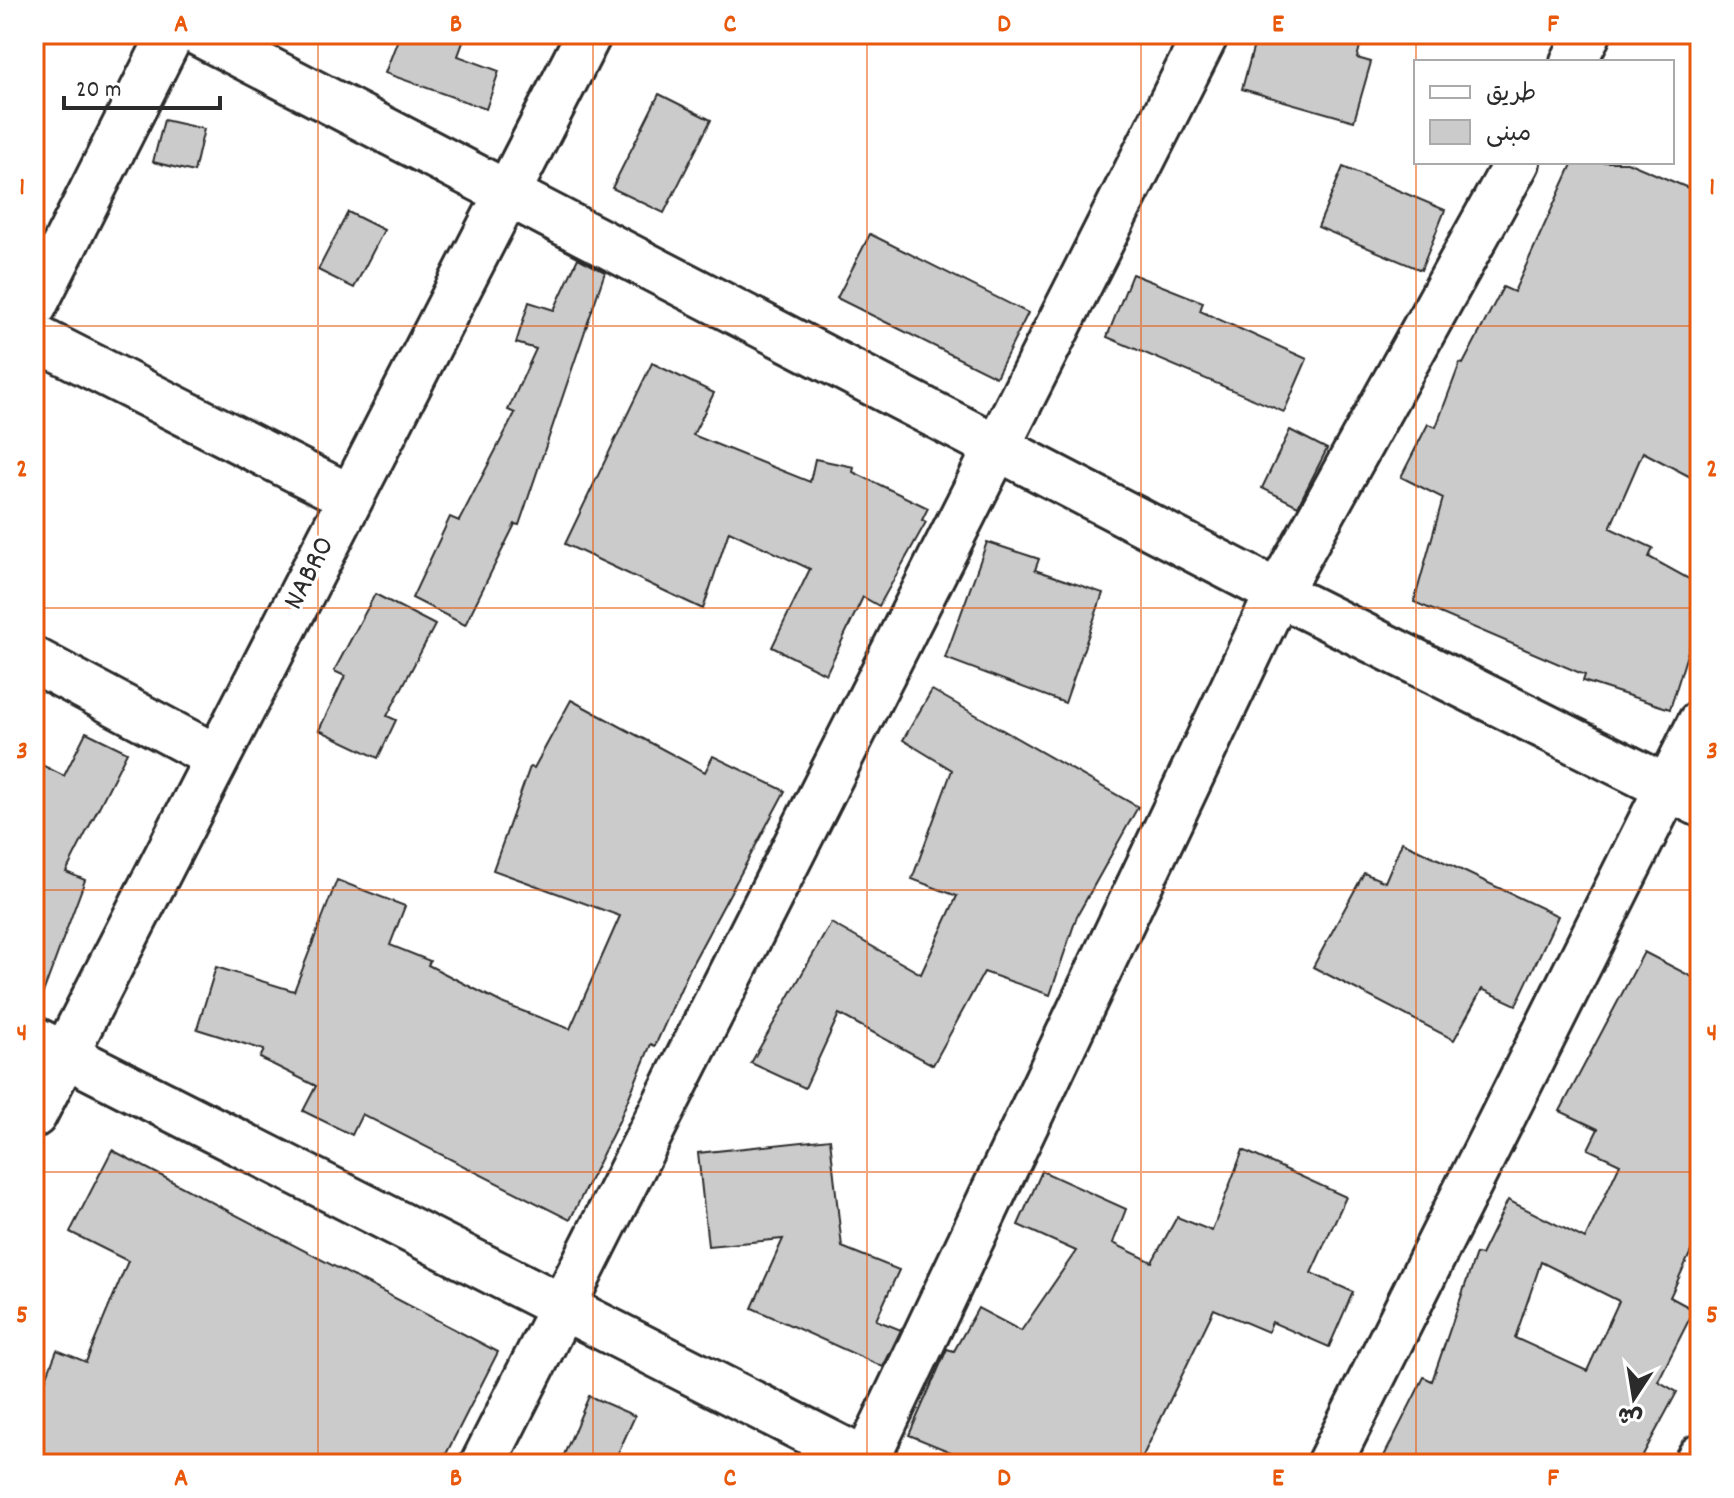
<svg xmlns="http://www.w3.org/2000/svg" width="1734" height="1498" viewBox="0 0 1734 1498" font-family="Dekko,'Playpen Sans Arabic',sans-serif">
  <style>
    .building { fill: #cbcbcb; stroke: #2b2b2b; stroke-width: 2; fill-rule: evenodd }
    .lines { fill: none; stroke-linecap: round; stroke-linejoin: round }
    .minor-casing { stroke: #2b2b2b; stroke-width: 50 }
    .tertiary-casing { stroke: #2b2b2b; stroke-width: 50 }
    .minor { stroke: #fff; stroke-width: 44 }
    .tertiary { stroke: #fff; stroke-width: 44 }
    .grid { fill: none; stroke: #e8590c; stroke-width: 2; stroke-opacity: 0.55 }
    .labels { text-anchor: middle; dominant-baseline: central; stroke-width: 6; stroke-linejoin: round; paint-order: stroke }
    .street-label { font-size: 30px; fill: #2b2b2b; stroke: #fff }
    .neatline { fill: none; stroke: #e8590c; stroke-width: 3 }
    .grid-label { font-size: 26px; text-anchor: middle; font-weight: bold; fill: #e8590c }
  </style>
  <rect width="100%" height="100%" fill="#fff"/>
  <filter id="ink" filterUnits="userSpaceOnUse"><feTurbulence type="fractalNoise" baseFrequency=".0125" numOctaves="2"/><feDisplacementMap in="SourceGraphic" scale="16" xChannelSelector="R" yChannelSelector="G"/><feConvolveMatrix kernelMatrix="1 2 1 2 8 2 1 2 1" color-interpolation-filters="sRGB"/></filter>
  <g filter="url(#ink)">
    <!-- building -->
    <g class="building">
      <polygon points="400,34 466,34 458,56 499,71 486,109 385,73"/>
      <polygon points="1257,34 1363,34 1357,58 1371,62 1354,121 1242,89"/>
      <polygon points="659,94 711,120 664,213 612,188"/>
      <polygon points="164,120 204,129 194,172 153,162"/>
      <polygon points="1573,162 1627,162 1700,193 1700,482 1643,452 1610,528 1653,548 1649,557 1700,585 1700,613 1670,709 1583,681 1585,675 1414,602 1443,498 1401,477 1428,424 1436,427 1460,363 1463,364 1503,287 1514,292"/>
      <polygon points="1343,167 1445,210 1421,270 1318,227"/>
      <polygon points="348,212 384,230 354,288 318,270"/>
      <polygon points="870,234 1028,313 996,377 837,298"/>
      <polygon points="578,258 605,272 519,525 515,524 465,625 412,598 450,517 459,521 515,413 508,410 536,349 516,343 529,302 554,310"/>
      <polygon points="1132,274 1203,302 1200,311 1307,359 1284,412 1107,337"/>
      <polygon points="652,363 714,393 693,435 810,482 815,459 854,467 853,472 928,508 922,520 926,522 879,606 863,597 826,674 772,647 810,569 729,531 703,609 565,544"/>
      <polygon points="1290,430 1327,449 1298,506 1262,488"/>
      <polygon points="987,542 1039,559 1035,570 1103,593 1065,703 945,658"/>
      <polygon points="375,594 435,625 387,716 396,720 378,758 319,730 345,676 334,671"/>
      <polygon points="932,690 1138,807 1077,916 1050,995 984,972 933,1065 839,1014 805,1088 751,1063 831,923 921,974 957,896 912,879 952,770 903,740"/>
      <polygon points="571,700 705,772 713,756 785,791 691,966 655,1046 651,1044 619,1121 570,1220 362,1114 352,1135 303,1111 316,1086 260,1058 264,1050 197,1029 216,967 294,991 337,880 405,906 390,945 430,961 428,965 504,1004 570,1029 620,916 493,870 530,767 534,768"/>
      <polygon points="86,732 127,752 66,872 85,880 38,1006 34,1005 34,761 64,776"/>
      <polygon points="1402,842 1558,916 1516,1005 1482,989 1454,1040 1313,967 1364,873 1385,882"/>
      <path d="M 1644,952 L 1700,981 L 1700,1232 L 1670,1297 L 1694,1310 L 1658,1381 L 1677,1392 L 1638,1464 L 1380,1464 L 1424,1377 L 1432,1381 L 1476,1254 L 1481,1255 L 1508,1200 L 1585,1239 L 1620,1164 L 1588,1149 L 1598,1129 L 1560,1111 ZM 1541,1262 L 1619,1301 L 1587,1371 L 1515,1338 Z"/>
      <polygon points="830,1139 842,1247 899,1270 876,1320 901,1330 883,1367 752,1308 783,1239 708,1246 698,1153"/>
      <polygon points="112,1150 498,1352 441,1464 34,1464 34,1409 57,1350 86,1362 128,1261 70,1232"/>
      <polygon points="1243,1150 1346,1197 1311,1273 1353,1292 1329,1347 1272,1322 1268,1332 1214,1309 1139,1464 980,1464 909,1435 947,1349 954,1351 978,1308 1021,1331 1076,1251 1018,1225 1042,1171 1126,1209 1113,1243 1152,1262 1177,1217 1212,1231"/>
      <polygon points="589,1396 635,1416 613,1464 560,1464"/>
    </g>
    <g class="lines">
      <defs>
        <g id="minor">
          <polyline points="200,34 1278,593 1700,804"/>
          <polyline points="1573,62 1588,34"/>
          <polyline points="34,306 171,34"/>
          <polyline points="34,337 350,497"/>
          <polyline points="34,660 216,757"/>
          <polyline points="34,1115 589,34"/>
          <polyline points="866,1461 1278,593 1517,162"/>
          <polyline points="483,1464 1206,34"/>
          <polyline points="1329,1464 1700,723"/>
          <polyline points="1696,1464 1700,1457"/>
        </g>
        <polyline id="tertiary" points="34,1039 872,1464"/>
      </defs>
      <!-- minor casing -->
      <use href="#minor" class="minor-casing"/>
      <!-- tertiary casing -->
      <use href="#tertiary" class="tertiary-casing"/>
      <!-- minor -->
      <use href="#minor" class="minor"/>
      <!-- tertiary -->
      <use href="#tertiary" class="tertiary"/>
    </g>
  </g>
  <!-- grid -->
  <path class="grid" d="M 318,34 L 318,1464M 593,34 L 593,1464M 867,34 L 867,1464M 1141,34 L 1141,1464M 1416,34 L 1416,1464M 34,326 L 1700,326M 34,608 L 1700,608M 34,890 L 1700,890M 34,1172 L 1700,1172"/>
  <g class="labels">
    <!-- street labels -->
    <g class="street-label">
      <text transform="translate(311 574) rotate(-63)">NABRO</text>
    </g>
  </g>
  <!-- margin -->
  <rect width="1734" height="1498" fill="none" stroke="#fff" stroke-width="88"/>
  <!-- legend -->
  <rect x="1414" y="60" width="260" height="104" fill="#ffffff" stroke="#aaaaaa" stroke-width="2"/>
  <rect x="1430" y="86" width="40" height="12" fill="#ffffff" stroke="#aaaaaa" stroke-width="2"/>
  <text x="1486" y="100" font-size="24" fill="#2b2b2b">طريق</text>
  <rect x="1430" y="120" width="40" height="24" fill="#cbcbcb" stroke="#aaaaaa" stroke-width="2"/>
  <text x="1486" y="140" font-size="24" fill="#2b2b2b">مبنى</text>
  <!-- north arrow -->
  <g transform="translate(1634 1398) rotate(192)" stroke="#ffffff" stroke-width="6" paint-order="stroke">
  <path d="M0-6L14 30L0 20L-14 30Z" fill="#2b2b2b"/>
  <text y="-12" font-size="22" font-weight="bold" text-anchor="middle" fill="#2b2b2b">ش</text>
  </g>
  <!-- scale -->
  <path d="M64 96v12h156v-12" fill="none" stroke="#2b2b2b" stroke-width="4"/>
  <text x="76" y="96" font-size="24" fill="#2b2b2b" stroke="#ffffff" stroke-width="6" paint-order="stroke">20 m</text>
  <rect x="44" y="44" width="1646" height="1410" class="neatline"/>
  <g class="grid-label">
    <text x="181" y="31">A</text>
    <text x="456" y="31">B</text>
    <text x="730" y="31">C</text>
    <text x="1004" y="31">D</text>
    <text x="1278" y="31">E</text>
    <text x="1553" y="31">F</text>
    <text x="22" y="194">1</text>
    <text x="1712" y="194">1</text>
    <text x="22" y="476">2</text>
    <text x="1712" y="476">2</text>
    <text x="22" y="758">3</text>
    <text x="1712" y="758">3</text>
    <text x="22" y="1040">4</text>
    <text x="1712" y="1040">4</text>
    <text x="22" y="1322">5</text>
    <text x="1712" y="1322">5</text>
    <text x="181" y="1485">A</text>
    <text x="456" y="1485">B</text>
    <text x="730" y="1485">C</text>
    <text x="1004" y="1485">D</text>
    <text x="1278" y="1485">E</text>
    <text x="1553" y="1485">F</text>
  </g>
</svg>
